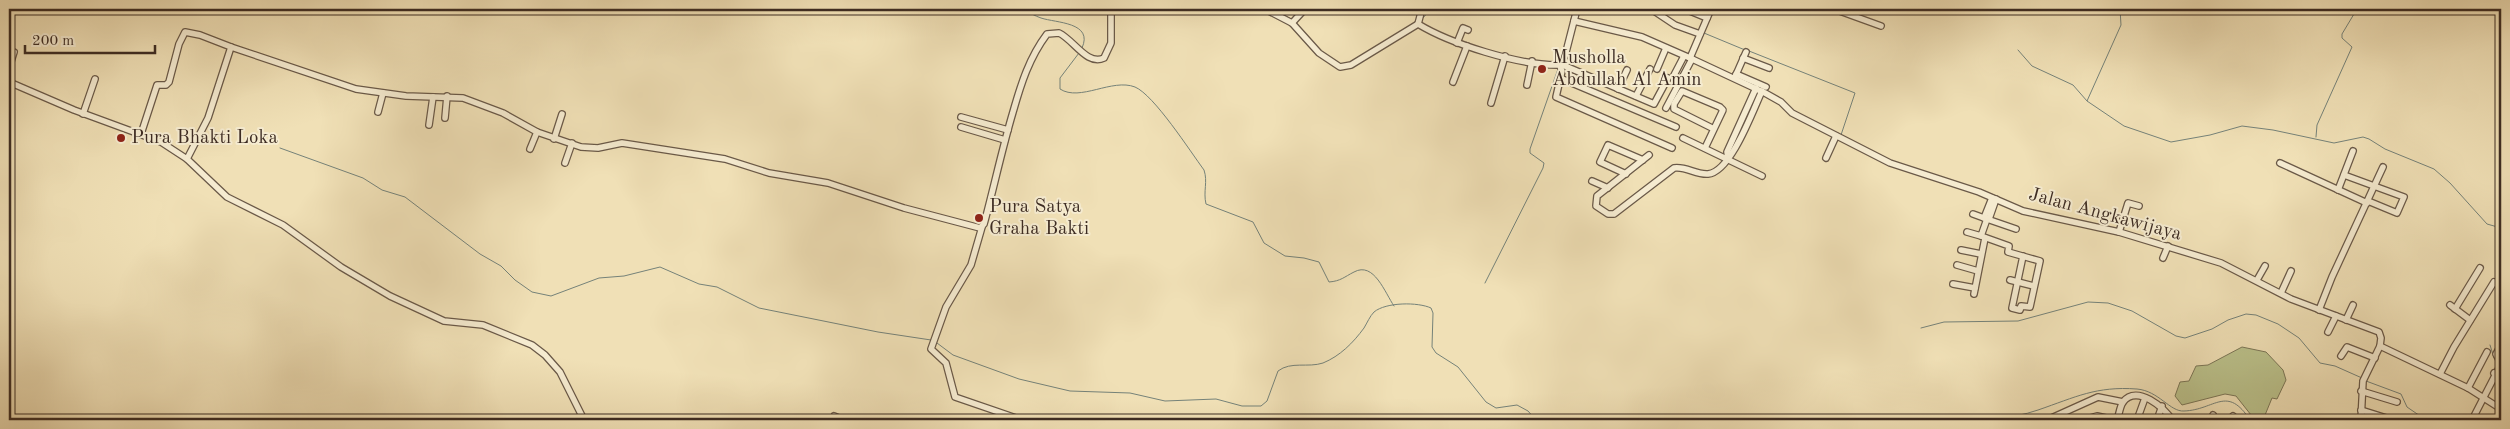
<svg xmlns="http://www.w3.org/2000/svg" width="2510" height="429" viewBox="0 0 2510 429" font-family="'Old Standard TT',serif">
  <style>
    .green { fill: #bbc28c; stroke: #7c7758 }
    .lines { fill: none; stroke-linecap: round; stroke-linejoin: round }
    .stream { stroke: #758279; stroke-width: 1 }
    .minor-casing { stroke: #6a5948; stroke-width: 8 }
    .minor { stroke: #f5ebd0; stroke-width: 5.5 }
    .poi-dot { fill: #8f2418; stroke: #f5ebd0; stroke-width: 2 }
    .labels { text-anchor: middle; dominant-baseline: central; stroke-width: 4; stroke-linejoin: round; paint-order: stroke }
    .poi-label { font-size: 19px; fill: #3d2c23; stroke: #f5ebd0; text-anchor: start }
    .street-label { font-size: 19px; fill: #3d2c23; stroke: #f5ebd0 }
  </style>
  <rect width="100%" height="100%" fill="#f0e0b6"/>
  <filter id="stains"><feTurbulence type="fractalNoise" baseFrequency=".004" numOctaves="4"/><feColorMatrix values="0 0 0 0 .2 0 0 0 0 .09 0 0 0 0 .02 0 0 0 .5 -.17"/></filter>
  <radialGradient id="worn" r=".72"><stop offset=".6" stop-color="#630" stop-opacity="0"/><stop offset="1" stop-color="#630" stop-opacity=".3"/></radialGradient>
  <!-- green -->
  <polygon class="green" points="2242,347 2266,352 2283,370 2286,380 2277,399 2272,398 2263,420 2255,420 2236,396 2225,394 2182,405 2175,396 2180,382 2189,381 2196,366 2208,365"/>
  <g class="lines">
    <!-- stream -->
    <g class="stream">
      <path d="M 1023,9 C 1028,12 1035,16 1041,18 C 1056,23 1094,22 1082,48"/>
      <polyline points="1273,9 1291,19"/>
      <polyline points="2120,9 2121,25 2087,101 2124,126 2171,142 2210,135 2242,126 2273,130 2334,143 2363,137 2369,139 2385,149 2434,169 2450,183 2487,224 2501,228"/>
      <polyline points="1422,19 1431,9"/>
      <polyline points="1296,23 1313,42"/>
      <polyline points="1704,33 1745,50"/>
      <polyline points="2018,50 2032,66 2073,85 2087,101"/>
      <polyline points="1749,51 1855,93 1841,135"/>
      <path d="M 1079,53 L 1060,78 L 1060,89 C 1080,102 1112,78 1135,87 C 1154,95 1190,151 1204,170 C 1208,182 1203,191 1206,204 L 1253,222 L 1264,243 L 1285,256 L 1304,258 L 1319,262 L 1329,282 C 1341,281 1344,277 1354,272 C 1374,261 1385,293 1394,306"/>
      <polyline points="1355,59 1390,38"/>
      <polyline points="2316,137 2317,125 2352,47 2342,38 2342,34 2354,14"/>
      <polyline points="280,148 363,178 382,190 405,197 480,254 501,266 515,280 532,292 551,296 599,278 624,276 660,267 699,284 717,287 759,308 878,332 931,340"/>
      <polyline points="1485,283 1543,168 1544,163 1530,153 1530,149 1558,69"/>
      <polyline points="1921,328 1944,322 2018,321 2088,302 2108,303 2132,311 2176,336 2185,338 2212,329 2228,320 2246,314 2256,315 2278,324 2299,338 2320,363 2335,366 2362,378"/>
      <path d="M 937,343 L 953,355 L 1019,379 L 1070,391 L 1130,393 L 1165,401 L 1216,399 L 1242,406 L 1261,406 L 1267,401 L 1278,371 C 1291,361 1308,368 1323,363 C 1340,356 1353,343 1364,328 C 1367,323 1370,316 1374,312 C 1386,302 1418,302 1431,308 L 1433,313 L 1432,347 L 1436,353 L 1458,367 L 1486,402 L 1496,408 L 1517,405 L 1528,411 L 1536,420"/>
      <polyline points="2490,345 2494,358"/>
      <polyline points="2366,381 2401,394 2407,407 2426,420"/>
      <path d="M 1994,420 C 2009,417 2024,415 2038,410 C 2076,397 2096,386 2137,389 C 2159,391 2170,412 2184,411 C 2215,410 2227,384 2250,420"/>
    </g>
    <defs>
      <g id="minor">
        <path d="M 1265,9 L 1292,23 L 1319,53 L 1340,67 L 1351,65 L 1418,24 C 1451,44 1518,65 1557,65 L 1565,56 L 1577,9"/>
        <polyline points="1651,9 1675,25 1700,34"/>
        <polyline points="1685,9 1707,18"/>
        <polyline points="1834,9 1881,26"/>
        <polyline points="1574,21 1642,37 1690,58 1765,93 1781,102 1792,113 1890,163 1979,192 2023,211 2119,232 2221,263 2291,299 2379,332 2381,338 2380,346 2468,388 2501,409"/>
        <polyline points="1292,23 1305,9"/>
        <polyline points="1418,24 1422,9"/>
        <polyline points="1457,43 1463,28 1468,30"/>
        <polyline points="1690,58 1711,9"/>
        <polyline points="1743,58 1769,68"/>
        <polyline points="1561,63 1565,66 1654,104 1668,78"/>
        <polyline points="1559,64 1562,71 1556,97 1672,148"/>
        <polyline points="9,68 14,52"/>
        <polyline points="1657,69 1666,48"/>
        <polyline points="1736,74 1766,87"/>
        <polyline points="1673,77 1684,56"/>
        <polyline points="1735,77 1746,52"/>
        <polyline points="1560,78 1676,127"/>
        <path d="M 9,82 L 74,110 L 161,142 L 187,159 L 208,118 L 231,47 L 356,89 L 406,96 L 463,98 L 503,113 L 537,132 L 581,147 L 598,148 L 622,143 L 725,159 L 769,173 L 828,183 L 904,208 L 980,228 L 984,224 C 994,187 1002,149 1013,112 C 1021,84 1029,58 1047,34 L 1059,33 C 1074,40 1087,66 1104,58 L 1111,43 L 1111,9"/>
        <polyline points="1453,82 1467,46"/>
        <polyline points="1527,85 1532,61"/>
        <polyline points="1618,89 1627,70"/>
        <polyline points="1636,96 1650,69"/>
        <polyline points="1491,103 1505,56"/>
        <polyline points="1666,108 1692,59"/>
        <polyline points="378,112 383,93"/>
        <polyline points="83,114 95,79"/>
        <polyline points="961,117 1008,130"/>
        <polyline points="445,118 447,96"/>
        <polyline points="429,125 433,97"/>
        <polyline points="961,127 1005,140"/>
        <polyline points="141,134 157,85 166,85 169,82 179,44 185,32 200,35 231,47"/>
        <polyline points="1683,138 1762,176"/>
        <polyline points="554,139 562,114"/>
        <polyline points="1705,148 1723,110 1720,107 1682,91 1674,104 1674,109 1714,129"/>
        <polyline points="530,149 537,132"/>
        <path d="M 1649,155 L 1597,196 L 1596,206 L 1608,214 L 1614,214 L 1674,168 C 1686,166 1696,175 1708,174 C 1731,172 1753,110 1762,91"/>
        <polyline points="1728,158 1727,152 1756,88"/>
        <polyline points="1826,158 1836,136"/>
        <polyline points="187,159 227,197 283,225 341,267 390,296 444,321 483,325 532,345 545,355 560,372 584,420"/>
        <polyline points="565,163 572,143"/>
        <polyline points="2280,163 2367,203"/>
        <polyline points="1626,174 1600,162 1608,145 1643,160"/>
        <polyline points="2344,175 2404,197 2397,213 2368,201"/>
        <polyline points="1592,181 1608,188"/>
        <polyline points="2338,190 2353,151"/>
        <polyline points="1992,198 1984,218 2016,229"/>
        <polyline points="1973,214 1984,218"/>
        <polyline points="1989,219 1996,199"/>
        <polyline points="982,227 971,265 946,307 931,349 946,363 955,397 1022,420"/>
        <polyline points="1967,232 1981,236 1987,219"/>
        <polyline points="2119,232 2128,203 2139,206"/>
        <polyline points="1981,236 2009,246 2008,252 2040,261 2030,307 2021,306 2020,310 2012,308 2023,256"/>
        <polyline points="1961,250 1981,254"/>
        <polyline points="2163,258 2168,246"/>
        <polyline points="1957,265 1978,271"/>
        <polyline points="2010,280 2034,286"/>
        <polyline points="2257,280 2265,266"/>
        <polyline points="1953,284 1975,288"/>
        <polyline points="2281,293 2291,271"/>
        <polyline points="1974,294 1985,238"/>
        <polyline points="2450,305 2470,320"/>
        <polyline points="2455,309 2480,268"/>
        <polyline points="2319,310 2332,277 2383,167"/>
        <polyline points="2346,320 2353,305"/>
        <polyline points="2328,332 2336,316"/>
        <polyline points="2341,356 2347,347 2375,358"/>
        <polyline points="2494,373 2501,377"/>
        <polyline points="2440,374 2454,347 2494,282"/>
        <polyline points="2468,388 2487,352"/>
        <polyline points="2361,391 2397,402"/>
        <polyline points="2361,410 2393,420"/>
        <polyline points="834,416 844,420"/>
        <polyline points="2047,420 2098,397 2123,402"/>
        <polyline points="2083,420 2097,416 2115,420"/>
        <path d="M 2117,420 C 2119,415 2120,406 2123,402 C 2137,384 2165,408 2172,420"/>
        <polyline points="2137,420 2145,398"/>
        <polyline points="2157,420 2162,406"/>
        <polyline points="2211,420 2213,415"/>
        <polyline points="2230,420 2233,416 2238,420"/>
        <polyline points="2361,420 2363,381 2380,346"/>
        <polyline points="2472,420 2501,364 2496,354 2501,345"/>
      </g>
    </defs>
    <!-- minor casing -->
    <use href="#minor" class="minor-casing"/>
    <!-- minor -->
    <use href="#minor" class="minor"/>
  </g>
  <!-- markers -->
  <g class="poi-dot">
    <circle cx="1542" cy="69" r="5"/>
    <circle cx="121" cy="138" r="5"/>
    <circle cx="979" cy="218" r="5"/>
  </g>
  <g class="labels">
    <!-- poi labels -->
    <g class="poi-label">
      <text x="1552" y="58">Musholla<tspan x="1552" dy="22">Abdullah Al Amin</tspan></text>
      <text x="131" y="138">Pura Bhakti Loka</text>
      <text x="989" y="207">Pura Satya<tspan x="989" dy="22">Graha Bakti</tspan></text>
    </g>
    <!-- street labels -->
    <g class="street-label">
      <text transform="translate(2105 215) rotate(15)">Jalan Angkawijaya</text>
    </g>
  </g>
  <!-- margin -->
  <rect width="2510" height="429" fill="none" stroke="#f0e0b6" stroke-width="30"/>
  <rect x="10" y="10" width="2490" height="409" fill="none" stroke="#3d2c23" stroke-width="2.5"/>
  <rect x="15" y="15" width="2480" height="399" fill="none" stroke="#3d2c23"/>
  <!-- scale -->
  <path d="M25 45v8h130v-8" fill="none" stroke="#3d2c23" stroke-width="2.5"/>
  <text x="32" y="45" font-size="15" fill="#3d2c23" stroke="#f5ebd0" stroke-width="4" paint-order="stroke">200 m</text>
  <rect width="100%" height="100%" filter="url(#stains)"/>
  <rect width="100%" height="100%" fill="url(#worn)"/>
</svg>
